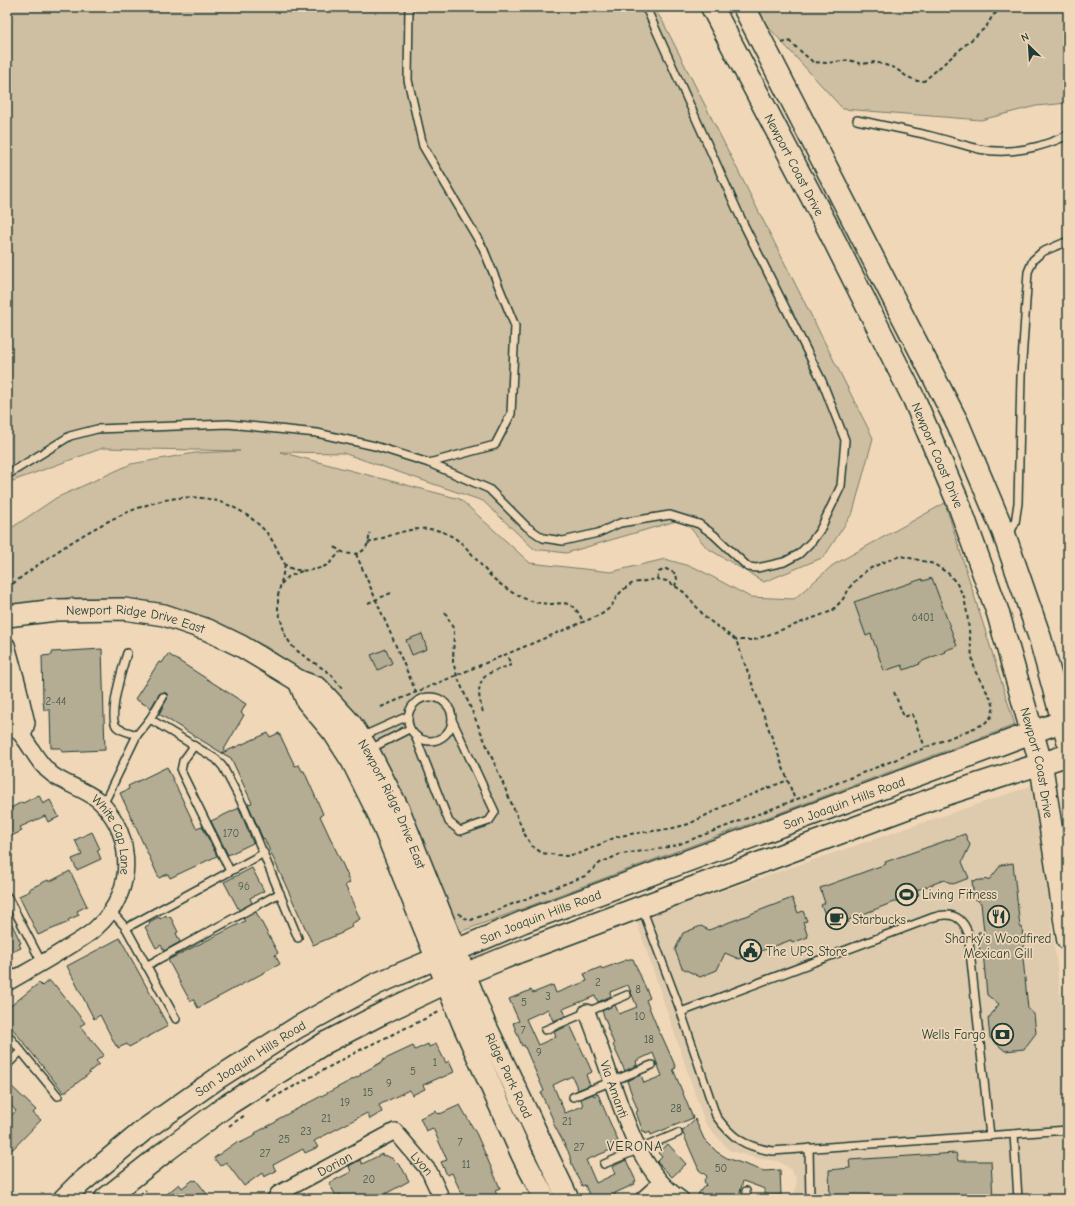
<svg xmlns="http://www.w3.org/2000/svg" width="1075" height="1206" viewBox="0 0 1075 1206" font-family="'Comic Neue',sans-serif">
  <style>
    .built { fill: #decaad }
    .green { fill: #cebea2; stroke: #767e6b }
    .building { fill: #b5ac94; stroke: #1f3d34 }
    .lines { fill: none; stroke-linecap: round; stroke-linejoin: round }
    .lane-casing { stroke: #1f3d34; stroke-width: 10 }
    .street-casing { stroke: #1f3d34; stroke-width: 18 }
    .secondary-casing { stroke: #1f3d34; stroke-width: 24 }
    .primary-casing { stroke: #1f3d34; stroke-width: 25 }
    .path { stroke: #1f3d34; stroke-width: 2; stroke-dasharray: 4 3; stroke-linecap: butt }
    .lane { stroke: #f0d7b8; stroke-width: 7 }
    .street { stroke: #f0d7b8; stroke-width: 15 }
    .secondary { stroke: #f0d7b8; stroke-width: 21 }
    .primary { stroke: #f0d7b8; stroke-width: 22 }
    .labels { text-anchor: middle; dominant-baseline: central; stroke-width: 3.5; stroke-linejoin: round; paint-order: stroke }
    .number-label { font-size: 11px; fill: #44594c }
    .street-label { font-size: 13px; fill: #1f3d34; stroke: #f0d7b8 }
    .poi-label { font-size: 13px; fill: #1f3d34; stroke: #f0d7b8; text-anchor: start }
    .neighbourhood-label { font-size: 14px; letter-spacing: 1px; fill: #1f3d34; stroke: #f0d7b8 }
  </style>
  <rect width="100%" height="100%" fill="#f0d7b8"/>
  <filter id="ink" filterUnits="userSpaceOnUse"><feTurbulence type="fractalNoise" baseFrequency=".025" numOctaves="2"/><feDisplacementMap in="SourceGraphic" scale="8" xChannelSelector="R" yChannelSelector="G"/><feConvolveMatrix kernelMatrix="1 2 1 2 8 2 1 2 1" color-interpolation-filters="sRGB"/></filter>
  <g filter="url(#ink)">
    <!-- built -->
    <polygon class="built" points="1034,785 1065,1032 1068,1069 1068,1199 794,1199 797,1179 789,1168 778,1161 755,1158 729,1150 705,1123 636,920"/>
    <!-- green -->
    <g class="green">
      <polygon points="7,7 653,7 663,22 873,438 853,512 824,557 764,582 707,548 683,519 566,553 534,549 483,501 343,453 280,452 460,499 530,563 611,572 665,559 696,568 750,597 794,599 833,565 945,503 1015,725 460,932 361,733 312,679 267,647 201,616 127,599 67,598 7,607 7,531 56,498 131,464 195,453 240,451 103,448 7,483"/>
      <polygon points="750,7 1068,7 1068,103 1036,106 981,120 843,109"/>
    </g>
    <!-- building -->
    <g class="building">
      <polygon points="932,578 957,646 944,651 945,652 925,660 919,663 920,664 904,670 902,665 884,671 871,634 866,636 854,602 922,579 923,581"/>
      <polygon points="422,634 427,649 412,655 406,640"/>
      <polygon points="102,649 105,750 62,752 61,748 51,748 50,710 44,710 43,700 42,656 52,655 52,652"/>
      <polygon points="386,649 392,663 378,670 371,655"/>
      <polygon points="168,654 246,704 241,713 244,715 222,753 159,714 167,699 168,695 166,693 163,692 159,694 151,708 135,699 159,662 162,663"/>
      <polygon points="268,733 270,737 279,733 295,766 299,765 302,771 304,771 323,814 320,816 348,876 347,877 350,883 345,885 360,919 351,924 352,927 342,932 342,933 313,945 264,838 263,839 248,804 252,803 231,758 222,753"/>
      <polygon points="167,767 196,828 202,826 217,856 170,878 168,874 159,878 120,793 129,789 128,786"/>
      <polygon points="39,795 43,804 50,800 59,817 48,822 45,816 20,827 22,831 7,838 7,810 22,802 23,803"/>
      <polygon points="239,808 253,843 228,855 211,821"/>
      <polygon points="92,832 100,849 97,850 101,859 77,870 72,859 82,855 75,840"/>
      <polygon points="965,834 970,845 962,862 969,878 953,884 944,880 917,890 919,895 900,903 899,900 848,920 849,922 833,927 828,913 825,914 821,905 825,903 820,888 886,864 885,862"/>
      <polygon points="1013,863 1020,927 1022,927 1024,948 1022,948 1028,1009 1034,1014 1036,1033 1024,1049 1005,1051 990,1038 988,1019 999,1004 987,995 983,952 980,952 978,932 984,932 981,903 974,898 972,881 990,879 1001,865"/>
      <polygon points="252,868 264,891 250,898 252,903 239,910 224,882"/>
      <polygon points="70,871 87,906 77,911 79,915 68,920 69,922 38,935 19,896 30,891 29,889 48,880 49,882"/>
      <polygon points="792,898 798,913 803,911 807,921 803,922 808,937 792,943 791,940 739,959 725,953 717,970 700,977 682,968 675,950 683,933 701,926 709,930"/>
      <polygon points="256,912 278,953 275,955 280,964 198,1008 193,999 190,1001 168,960 245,921 243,919"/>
      <polygon points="7,914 21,943 19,944 21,948 7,954"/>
      <polygon points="166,915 167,918 170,916 178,932 176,933 180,942 164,951 161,945 156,948 145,927 150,924 149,922 159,917 160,919"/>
      <polygon points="120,938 168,1026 129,1047 127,1044 118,1048 117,1045 116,1046 100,1015 94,1019 67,966"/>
      <polygon points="629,959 633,959 650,998 646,1000 660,1034 661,1034 666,1045 676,1068 673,1069 693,1118 651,1135 650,1132 646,1134 645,1131 643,1132 636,1112 638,1111 627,1081 641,1075 644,1083 662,1076 653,1053 636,1061 637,1065 625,1071 613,1045 614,1044 607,1027 608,1027 602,1011 615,1005 619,1014 637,1007 628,985 610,992 611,996 598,1002 595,996 563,1009 566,1016 553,1021 548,1009 526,1019 538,1045 556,1037 554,1032 570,1025 588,1063 592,1072 586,1075 590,1085 578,1090 572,1076 553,1085 565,1113 583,1106 581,1099 593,1094 594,1096 598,1094 602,1104 618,1141 611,1144 613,1149 586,1160 596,1183 615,1174 612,1167 626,1160 636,1181 634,1182 635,1184 615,1193 615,1195 606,1199 591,1199 585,1185 582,1186 581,1184 571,1162 572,1162 568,1151 553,1123 554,1122 541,1093 544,1091 524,1045 522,1046 513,1023 519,1021 509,999 531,990 533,993 553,985 556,993 587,981 584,974 601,967 602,969"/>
      <polygon points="49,980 54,986 55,985 85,1023 80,1026 104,1055 96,1061 99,1064 89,1072 90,1073 64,1093 7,1022 7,1009 39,983 42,986"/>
      <polygon points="428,1044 429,1047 436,1044 446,1063 449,1061 454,1072 441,1078 441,1077 423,1085 425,1089 412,1095 409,1090 379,1105 382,1112 370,1119 367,1113 314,1141 318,1147 305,1153 303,1149 273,1165 276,1171 264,1177 262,1173 244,1186 226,1162 220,1166 214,1158 238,1141 240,1143 256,1135 255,1133 276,1122 278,1119 361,1075 360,1074 382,1062 383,1060 413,1046 415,1050"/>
      <polygon points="7,1082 36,1110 33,1113 41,1120 7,1155 7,1119 16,1111 7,1101"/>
      <polygon points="460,1105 477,1135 500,1188 495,1190 499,1199 464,1199 452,1173 447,1175 441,1162 447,1160 433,1128 426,1131 420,1118 436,1111 437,1114 440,1113 440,1114"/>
      <polygon points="695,1119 704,1139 717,1152 727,1158 764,1171 780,1170 781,1195 765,1196 765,1189 743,1181 738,1199 704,1199 698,1194 705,1185 706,1186 704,1180 707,1176 699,1170 682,1131"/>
      <polygon points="668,1144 686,1164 672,1177 657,1162 662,1157 658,1153"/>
      <polygon points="956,1153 958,1161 991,1161 993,1199 830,1199 829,1170 850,1168 849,1160"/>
      <polygon points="382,1154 383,1156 385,1155 393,1159 402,1168 409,1181 376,1199 343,1199 340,1194 336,1196 329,1183 351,1172 349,1166 360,1160 362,1164"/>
      <polygon points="193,1180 194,1181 196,1180 211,1199 161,1199 179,1184 182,1188"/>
    </g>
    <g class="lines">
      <defs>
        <g id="lane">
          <polyline points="409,7 408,80 423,146 483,248 515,326 511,414 495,445 429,463"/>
          <path d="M 857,120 C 881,125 907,130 931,136 C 947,140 963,145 979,149 C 1009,155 1041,148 1068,135"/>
          <polyline points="7,475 70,436 97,429 228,424 317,433 375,446 429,463 489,489 527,527 543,538 563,541 598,533 620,523 670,515 699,524 714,535 748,567 757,568 784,562 799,554 812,541 820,530 841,486 845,440 822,381 743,223 648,12 644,7"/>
          <polyline points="1009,535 1015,523 1018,503 1021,376 1028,272 1033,260 1042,252 1068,241"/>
          <path d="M 127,653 C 123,666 107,718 117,727 C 121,731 132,733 137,735"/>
          <circle cx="430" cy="719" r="22"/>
          <polyline points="150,719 216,759 223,767 245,809 298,938"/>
          <polyline points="361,737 408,716"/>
          <polyline points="416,738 449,822 460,831 489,821 495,812 453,722"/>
          <polyline points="194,746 183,761 181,771 230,871"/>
          <polyline points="370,749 409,729"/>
          <polyline points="103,805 137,735 150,719 163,697"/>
          <polyline points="7,896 42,963"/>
          <path d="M 642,908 L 681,1012 L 716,1116 C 733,1139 744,1146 772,1151 L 1068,1130"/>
          <polyline points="111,911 126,928 176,1019"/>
          <polyline points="126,928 264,853"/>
          <polyline points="146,966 280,893"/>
          <path d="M 681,1012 L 934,917 C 951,912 962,916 968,933 L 990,1136"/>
          <polyline points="545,1030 627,995"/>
          <polyline points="7,1034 58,1096"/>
          <polyline points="7,1065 21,1051"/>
          <polyline points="573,1097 652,1065"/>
          <polyline points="1014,1134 1018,1199"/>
          <polyline points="809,1148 810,1199"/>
          <polyline points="604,1164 678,1133"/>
          <polyline points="746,1191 747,1199"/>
        </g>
        <g id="street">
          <polyline points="7,645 18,685 27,723 23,737"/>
          <path id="s1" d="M 7,696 C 9,704 11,721 15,728 C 17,731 21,734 23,737 C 33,750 39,765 53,775 C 67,785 84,789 98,800 C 113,814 123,833 125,853 C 129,882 117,910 95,929 C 86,937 75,943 65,949 C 46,961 26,972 7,983"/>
          <path id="s2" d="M 587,1012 C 596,1035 604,1058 612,1082 C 627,1123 642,1174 681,1199"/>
          <path id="s3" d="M 275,1199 L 278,1194 L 395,1131 L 429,1171 L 442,1199"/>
          <polyline points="643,1199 661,1183"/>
        </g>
        <g id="secondary">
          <path id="s4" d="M 7,616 L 56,610 L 124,609 L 164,615 L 208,630 L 241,646 L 299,681 L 318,688 L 351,724 L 368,750 L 399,810 L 484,1022 L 568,1199"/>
          <polyline points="299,681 307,701 334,733 352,761 378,813 463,1024 523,1157 545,1199"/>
          <path id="s5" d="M 64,1199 L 78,1185 L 144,1130 L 218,1078 L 298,1027 L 376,984 L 523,922 L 1063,721"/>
          <polyline points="105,1199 166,1151 229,1104 325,1043 387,1011 465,974 519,952 932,799 1068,755"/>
        </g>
        <g id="primary">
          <path id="s6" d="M 712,7 L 828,228 L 914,399 L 958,502 L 998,613 L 1041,764 L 1068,939"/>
          <polyline points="744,7 958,424 1003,531 1040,638 1068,740"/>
        </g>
      </defs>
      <!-- lane casing -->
      <use href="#lane" class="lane-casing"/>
      <!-- street casing -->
      <use href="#street" class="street-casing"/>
      <!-- secondary casing -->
      <use href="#secondary" class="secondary-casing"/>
      <!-- primary casing -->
      <use href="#primary" class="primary-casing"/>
      <!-- path -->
      <g class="path">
        <polyline points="782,43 789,41 813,62 827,63 849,60 862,64 875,62 895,68 906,76 917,81 924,81 986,27 993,15 1006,7"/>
        <path d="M 368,543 C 390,536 413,525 436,530 C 461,536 471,554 487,572 C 494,580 504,587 513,593 C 526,600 535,603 550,604 C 556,604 562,602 568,604 C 576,607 580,615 583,622"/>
        <path d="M 335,547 C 344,556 363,558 368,543 C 369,540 369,536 370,533"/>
        <polyline points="356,554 416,692"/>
        <polyline points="285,565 278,596 278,609 285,635 292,646 301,654 331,674 342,689"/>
        <polyline points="657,579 659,572 666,569 676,574 677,579 675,586"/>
        <polyline points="281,584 288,577 302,571"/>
        <path d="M 7,588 C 57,550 147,483 213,500 C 230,504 247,513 260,526 C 266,531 271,538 275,545 C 278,551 281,558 285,564 C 293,574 317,571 327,565 C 332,562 336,556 340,552"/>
        <polyline points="368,603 391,593"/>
        <polyline points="445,612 454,630 453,662 457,676 525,835 532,846 542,853 566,856 581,853 616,837 630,834 669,829 689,824 728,804 788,780"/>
        <polyline points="894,692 904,717 912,714 925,747"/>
        <polyline points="381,707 602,614 611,607 617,596 624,589 633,583 657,579 667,581 675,586 685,593 706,618 736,640 795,800"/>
        <path d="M 483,712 C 479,700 475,683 488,674 C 494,670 504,668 511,665 L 507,655"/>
        <polyline points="459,913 462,917 471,920 585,876 600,863 621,854 659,849 677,845 795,800 984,724 991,717 994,707 992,701 975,671 972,656 967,613 964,597 957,584 949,574 934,564 915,559 900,556 884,562 867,570 852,584 843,599 832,611 754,640 736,640"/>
        <polyline points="267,1101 362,1049 441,1011"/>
        <polyline points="229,1126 245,1115"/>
        <polyline points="134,1199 146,1190"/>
      </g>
      <!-- lane -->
      <use href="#lane" class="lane"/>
      <!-- street -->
      <use href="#street" class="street"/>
      <!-- secondary -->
      <use href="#secondary" class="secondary"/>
      <!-- primary -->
      <use href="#primary" class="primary"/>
    </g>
  </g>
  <!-- icons -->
  <defs>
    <symbol id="stadium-ring" viewBox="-11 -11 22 22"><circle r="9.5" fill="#f0d7b8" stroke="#1f3d34" stroke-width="1.5"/><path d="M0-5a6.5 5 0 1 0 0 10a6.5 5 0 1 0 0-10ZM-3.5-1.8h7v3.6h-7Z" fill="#1f3d34"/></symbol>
    <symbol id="restaurant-ring" viewBox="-11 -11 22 22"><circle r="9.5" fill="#f0d7b8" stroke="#1f3d34" stroke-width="1.5"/><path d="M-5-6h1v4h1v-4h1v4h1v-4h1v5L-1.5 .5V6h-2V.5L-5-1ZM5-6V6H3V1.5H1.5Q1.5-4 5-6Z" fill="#1f3d34"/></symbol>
    <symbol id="cafe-ring" viewBox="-11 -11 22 22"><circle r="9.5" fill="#f0d7b8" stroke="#1f3d34" stroke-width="1.5"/><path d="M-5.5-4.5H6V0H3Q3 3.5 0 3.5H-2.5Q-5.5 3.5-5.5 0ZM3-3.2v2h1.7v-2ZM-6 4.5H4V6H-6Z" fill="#1f3d34"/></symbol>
    <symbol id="civic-ring" viewBox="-11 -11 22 22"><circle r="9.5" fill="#f0d7b8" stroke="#1f3d34" stroke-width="1.5"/><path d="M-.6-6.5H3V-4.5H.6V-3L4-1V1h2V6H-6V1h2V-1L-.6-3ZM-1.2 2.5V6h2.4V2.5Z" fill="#1f3d34"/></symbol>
    <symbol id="bank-ring" viewBox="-11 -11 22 22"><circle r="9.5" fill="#f0d7b8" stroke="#1f3d34" stroke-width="1.5"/><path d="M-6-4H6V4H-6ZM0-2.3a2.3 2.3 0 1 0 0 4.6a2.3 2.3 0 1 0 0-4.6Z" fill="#1f3d34"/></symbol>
  </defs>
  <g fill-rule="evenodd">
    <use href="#stadium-ring" x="894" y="882" width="25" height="25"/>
    <use href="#restaurant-ring" x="986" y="904" width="25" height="25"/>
    <use href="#cafe-ring" x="824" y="906" width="25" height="25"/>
    <use href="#civic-ring" x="738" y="938" width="25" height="25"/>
    <use href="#bank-ring" x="990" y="1022" width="25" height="25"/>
  </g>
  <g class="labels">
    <!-- number labels -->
    <g class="number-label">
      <text x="923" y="617">6401</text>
      <text x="56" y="701">2-44</text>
      <text x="231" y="833">170</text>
      <text x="244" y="886">96</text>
      <text x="598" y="982">2</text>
      <text x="638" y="989">8</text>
      <text x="548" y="996">3</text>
      <text x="524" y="1002">5</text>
      <text x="640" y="1016">10</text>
      <text x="523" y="1030">7</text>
      <text x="649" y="1039">18</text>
      <text x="539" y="1052">9</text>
      <text x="435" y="1062">1</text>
      <text x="413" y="1071">5</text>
      <text x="389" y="1083">9</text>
      <text x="368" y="1092">15</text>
      <text x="345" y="1102">19</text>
      <text x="676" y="1108">28</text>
      <text x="326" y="1118">21</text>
      <text x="567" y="1121">21</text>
      <text x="306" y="1131">23</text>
      <text x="284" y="1139">25</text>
      <text x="460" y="1142">7</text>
      <text x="579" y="1147">27</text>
      <text x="265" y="1153">27</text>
      <text x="466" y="1164">11</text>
      <text x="721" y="1168">50</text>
      <text x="369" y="1179">20</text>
    </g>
    <!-- street labels -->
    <g class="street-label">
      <text stroke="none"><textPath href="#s6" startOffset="178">Newport Coast Drive</textPath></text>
      <text stroke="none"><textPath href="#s6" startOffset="502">Newport Coast Drive</textPath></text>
      <text stroke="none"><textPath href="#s4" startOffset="130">Newport Ridge Drive East</textPath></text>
      <text stroke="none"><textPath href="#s6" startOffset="826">Newport Coast Drive</textPath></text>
      <text stroke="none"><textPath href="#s5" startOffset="882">San Joaquin Hills Road</textPath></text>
      <text stroke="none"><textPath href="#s4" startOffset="468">Newport Ridge Drive East</textPath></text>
      <text stroke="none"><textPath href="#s1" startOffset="184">White Cap Lane</textPath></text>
      <text stroke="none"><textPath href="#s5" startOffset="558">San Joaquin Hills Road</textPath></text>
      <text stroke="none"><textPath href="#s5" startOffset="234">San Joaquin Hills Road</textPath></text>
      <text stroke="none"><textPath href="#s4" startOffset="764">Ridge Park Road</textPath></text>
      <text stroke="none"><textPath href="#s2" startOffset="82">Via Amanti</textPath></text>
      <text stroke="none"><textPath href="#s3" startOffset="181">Lyon</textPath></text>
      <text stroke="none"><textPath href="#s3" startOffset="70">Dorian</textPath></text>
    </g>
    <!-- poi labels -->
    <g class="poi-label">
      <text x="922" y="894">Living Fitness</text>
      <text x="852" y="919">Starbucks</text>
      <text x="998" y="938" text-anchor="middle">Sharky's Woodfired<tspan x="998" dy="15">Mexican Gill</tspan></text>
      <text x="766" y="951">The UPS Store</text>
      <text x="986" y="1034" text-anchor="end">Wells Fargo</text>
    </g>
    <!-- neighbourhood labels -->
    <g class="neighbourhood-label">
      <text x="635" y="1146">VERONA</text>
    </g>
  </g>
  <!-- margin -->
  <rect width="1075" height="1206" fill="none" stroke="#f0d7b8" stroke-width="24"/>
  <rect x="12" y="12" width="1051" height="1182" fill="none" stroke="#1f3d34" stroke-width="1.5" filter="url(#ink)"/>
  <!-- north arrow -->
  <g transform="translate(1029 46) rotate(335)" stroke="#f0d7b8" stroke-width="3" paint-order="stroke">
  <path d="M0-3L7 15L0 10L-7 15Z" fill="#1f3d34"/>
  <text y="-6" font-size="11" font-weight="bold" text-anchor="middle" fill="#1f3d34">N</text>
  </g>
</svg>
